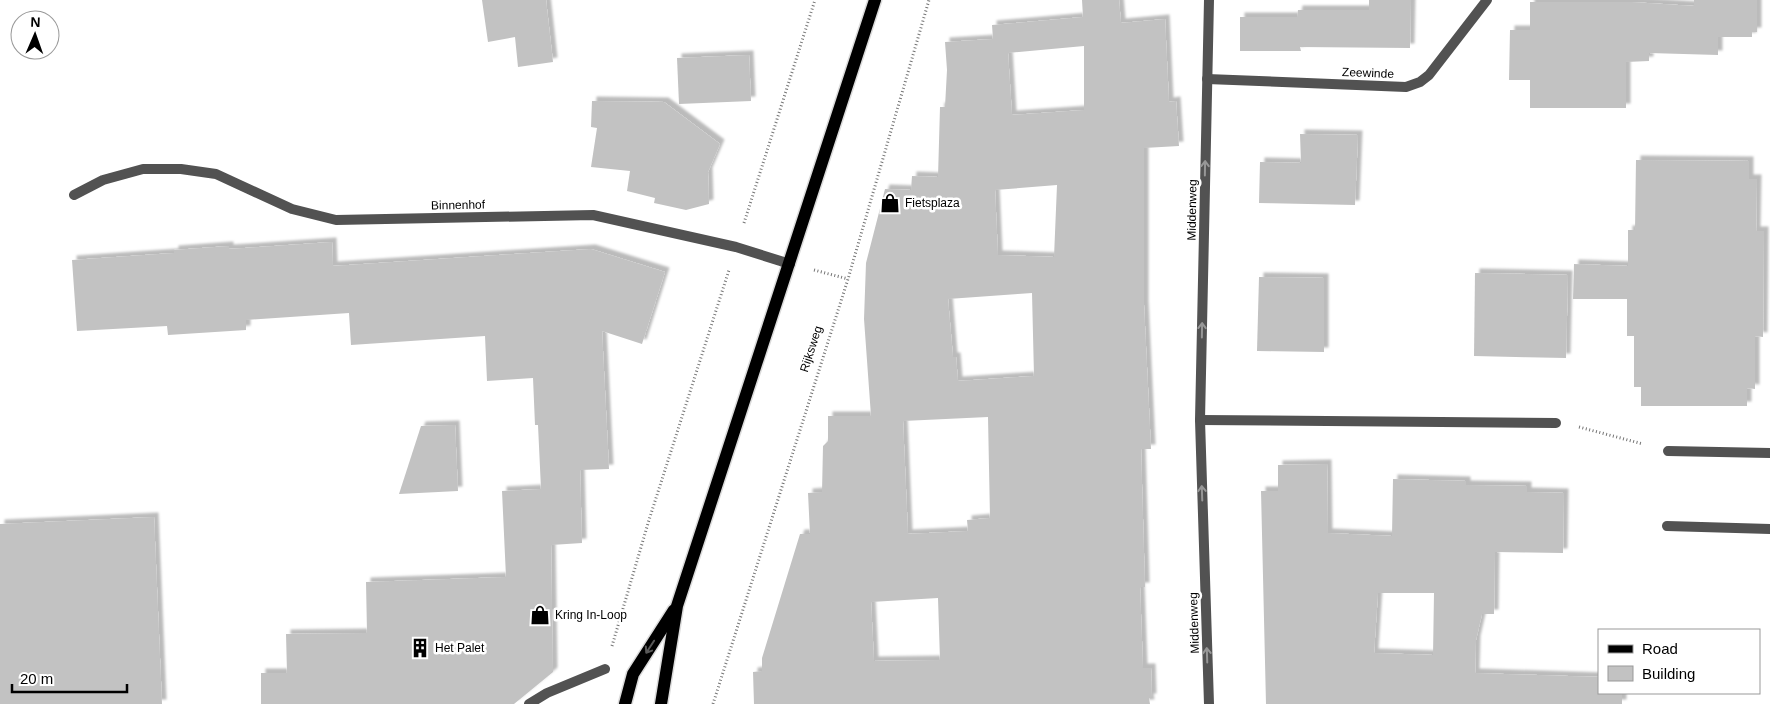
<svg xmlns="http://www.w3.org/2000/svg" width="1770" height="704" viewBox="0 0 1770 704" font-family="Helvetica,sans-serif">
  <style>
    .building { fill: #c2c2c2; fill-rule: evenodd; filter: url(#shadow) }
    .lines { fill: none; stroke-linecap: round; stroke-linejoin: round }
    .primary-casing { stroke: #dbdbdb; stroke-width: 15 }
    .path { stroke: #747474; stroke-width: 3; stroke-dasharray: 1 2.5; stroke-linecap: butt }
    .service { stroke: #525252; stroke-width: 10 }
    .pedestrian { stroke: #525252; stroke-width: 10 }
    .minor { stroke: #525252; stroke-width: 10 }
    .primary { stroke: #000; stroke-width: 12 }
    .oneway { stroke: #979797 }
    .oneway2 { stroke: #595959 }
    .labels { text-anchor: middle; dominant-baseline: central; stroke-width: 5; stroke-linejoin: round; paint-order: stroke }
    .street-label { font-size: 12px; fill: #000; stroke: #fff }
    .poi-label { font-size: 12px; fill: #000; stroke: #fff; text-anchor: start }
  </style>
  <defs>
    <filter id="shadow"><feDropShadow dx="4.5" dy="-4.5" stdDeviation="1" flood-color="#0004"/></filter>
  </defs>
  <rect width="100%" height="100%" fill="#fff"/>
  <!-- building -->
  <g class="building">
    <polygon points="482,0 546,0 553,62 518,67 515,37 488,42"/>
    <path d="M 1082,0 L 1119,0 L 1121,23 L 1165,19 L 1169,102 L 1176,101 L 1179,146 L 1144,148 L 1144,305 L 1151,449 L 1141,449 L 1145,587 L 1140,587 L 1143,668 L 1151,668 L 1152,698 L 1149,698 L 1150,704 L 754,704 L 753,672 L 762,671 L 762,658 L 800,534 L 810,534 L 808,493 L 822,492 L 823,446 L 828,441 L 828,416 L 871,416 L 864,319 L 866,263 L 885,189 L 911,190 L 912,176 L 938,177 L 940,107 L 945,107 L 947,70 L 945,42 L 993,39 L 992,25 L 1083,17 ZM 1084,46 L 1084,110 L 1012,115 L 1008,53 ZM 1057,185 L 1054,257 L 998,255 L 995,190 ZM 1032,293 L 1034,376 L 958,381 L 956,357 L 953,357 L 948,299 ZM 988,417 L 990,518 L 967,520 L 968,531 L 908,534 L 903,421 ZM 938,598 L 940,660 L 874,661 L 871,602 Z"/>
    <polygon points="1369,0 1411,0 1410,48 1300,47 1301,51 1240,51 1240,17 1297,17 1298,10 1369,10"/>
    <polygon points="1694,0 1757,0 1757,32 1752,32 1752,37 1718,37 1718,55 1649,53 1649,61 1626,62 1626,108 1530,108 1530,80 1509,80 1510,30 1530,30 1530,2 1631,2 1694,6"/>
    <polygon points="749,55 751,101 679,104 677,58"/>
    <polygon points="592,101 664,102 720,144 708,172 709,204 686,210 654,203 655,198 627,191 630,171 591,167 597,128 591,127"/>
    <polygon points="1300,134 1358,135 1355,205 1259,203 1260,162 1301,163"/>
    <polygon points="1636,160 1749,161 1749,179 1757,179 1756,231 1764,231 1763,337 1755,336 1755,389 1747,388 1747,406 1641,406 1641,387 1634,387 1634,336 1627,336 1627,299 1573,299 1574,264 1628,266 1628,230 1635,230"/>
    <polygon points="332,242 333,266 591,249 665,272 642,344 602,331 609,469 580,470 582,543 551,545 553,672 514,704 261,704 261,673 287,673 286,634 367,633 366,582 506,577 502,491 541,489 538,425 535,425 533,378 487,381 485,336 351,345 349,313 246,320 246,330 168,335 167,326 77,331 72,260 174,253 174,250 229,246 229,249"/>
    <polygon points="1475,273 1568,275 1566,358 1474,356"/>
    <polygon points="1259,277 1324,278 1324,352 1257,351"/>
    <polygon points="455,425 458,491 399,494 421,426"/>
    <path d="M 1327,464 L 1328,533 L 1392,536 L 1393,479 L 1466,481 L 1466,485 L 1527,486 L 1527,492 L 1564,493 L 1563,553 L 1495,552 L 1494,614 L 1482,614 L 1476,640 L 1475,673 L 1599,677 L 1599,693 L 1622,693 L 1622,704 L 1266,704 L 1261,491 L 1278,491 L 1278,465 ZM 1378,593 L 1434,593 L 1433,655 L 1374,653 Z"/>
    <polygon points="154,517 162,704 0,704 0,524"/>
  </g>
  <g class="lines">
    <defs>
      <g id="primary">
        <polyline points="625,704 633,674 674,610"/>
        <polyline points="661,704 677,606 875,0"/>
      </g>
    </defs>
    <!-- primary casing -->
    <use href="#primary" class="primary-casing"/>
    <!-- path -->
    <g class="path">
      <polyline points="744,223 815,0"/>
      <polyline points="814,270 848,279"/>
      <polyline points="1579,427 1643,444"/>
      <polyline points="612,646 649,520 729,270"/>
      <polyline points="713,704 848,279 929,0"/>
    </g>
    <!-- service -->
    <g class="service">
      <polyline points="1668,451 1770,453"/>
      <polyline points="1667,526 1770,529"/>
    </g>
    <!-- pedestrian -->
    <polyline class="pedestrian" points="529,704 547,693 605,669"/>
    <!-- minor -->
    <g class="minor">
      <polyline points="1207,79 1406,87 1420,82 1429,75 1487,0"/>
      <polyline points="74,195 103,180 143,169 181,169 216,174 292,209 336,220 593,215 736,247 790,264"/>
      <polyline points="1200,420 1556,423"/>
      <polyline points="1209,704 1200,420 1209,0"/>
    </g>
    <!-- primary -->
    <use href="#primary" class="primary"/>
  </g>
  <!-- one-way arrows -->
  <defs><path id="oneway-shaft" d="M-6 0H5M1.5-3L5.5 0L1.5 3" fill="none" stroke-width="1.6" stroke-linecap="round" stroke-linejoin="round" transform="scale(1.25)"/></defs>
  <g class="oneway">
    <use href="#oneway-shaft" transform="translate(1205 168) rotate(-89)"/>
    <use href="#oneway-shaft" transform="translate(1202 330) rotate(-89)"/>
    <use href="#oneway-shaft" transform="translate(1202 493) rotate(-92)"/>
    <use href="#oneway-shaft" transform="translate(1207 655) rotate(-92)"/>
  </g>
  <use class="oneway2" href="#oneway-shaft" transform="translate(650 647) rotate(123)"/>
  <!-- icons -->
  <defs>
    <symbol id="shop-bare" viewBox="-9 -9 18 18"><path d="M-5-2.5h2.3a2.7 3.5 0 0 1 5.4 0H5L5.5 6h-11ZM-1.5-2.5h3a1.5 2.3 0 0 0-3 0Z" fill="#000" stroke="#fff" stroke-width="2.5" paint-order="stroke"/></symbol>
    <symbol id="building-bare" viewBox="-9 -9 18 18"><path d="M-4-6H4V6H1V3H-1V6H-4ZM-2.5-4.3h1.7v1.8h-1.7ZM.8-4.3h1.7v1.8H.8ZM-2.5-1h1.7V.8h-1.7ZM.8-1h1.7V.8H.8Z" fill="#000" stroke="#fff" stroke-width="2.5" paint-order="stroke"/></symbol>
  </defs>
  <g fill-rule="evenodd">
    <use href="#shop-bare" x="876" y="189" width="28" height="28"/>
    <use href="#shop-bare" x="526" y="601" width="28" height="28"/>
    <use href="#building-bare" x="406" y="634" width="28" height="28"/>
  </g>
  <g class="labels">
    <!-- street labels -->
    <g class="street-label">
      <text transform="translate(1368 73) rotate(2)">Zeewinde</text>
      <text transform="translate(458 205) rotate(-1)">Binnenhof</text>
      <text transform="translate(1192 210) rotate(-89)">Middenweg</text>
      <text transform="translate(811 349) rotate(-72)">Rijksweg</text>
      <text transform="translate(1194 623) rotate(-92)">Middenweg</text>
    </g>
    <!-- poi labels -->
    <g class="poi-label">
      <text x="905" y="203">Fietsplaza</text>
      <text x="555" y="615">Kring In-Loop</text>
      <text x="435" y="648">Het Palet</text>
    </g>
  </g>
  <!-- legend -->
  <rect x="1598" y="629" width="162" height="65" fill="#ffffff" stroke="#999999"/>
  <rect x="1608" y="645" width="25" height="8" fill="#000000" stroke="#999999"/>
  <text x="1642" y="654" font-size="15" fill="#000000">Road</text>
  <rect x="1608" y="666" width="25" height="15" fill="#c2c2c2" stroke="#999999"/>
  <text x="1642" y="679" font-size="15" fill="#000000">Building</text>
  <!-- north arrow -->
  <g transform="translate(35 35) rotate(2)"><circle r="24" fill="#ffffff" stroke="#999999"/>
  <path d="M0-4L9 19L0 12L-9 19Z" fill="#000000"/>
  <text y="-8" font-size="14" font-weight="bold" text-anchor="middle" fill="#000000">N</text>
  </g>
  <!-- scale -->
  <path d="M12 684v8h115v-8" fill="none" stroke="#000000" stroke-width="2.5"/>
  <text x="20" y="684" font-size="15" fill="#000000" stroke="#ffffff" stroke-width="4" paint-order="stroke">20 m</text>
</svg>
